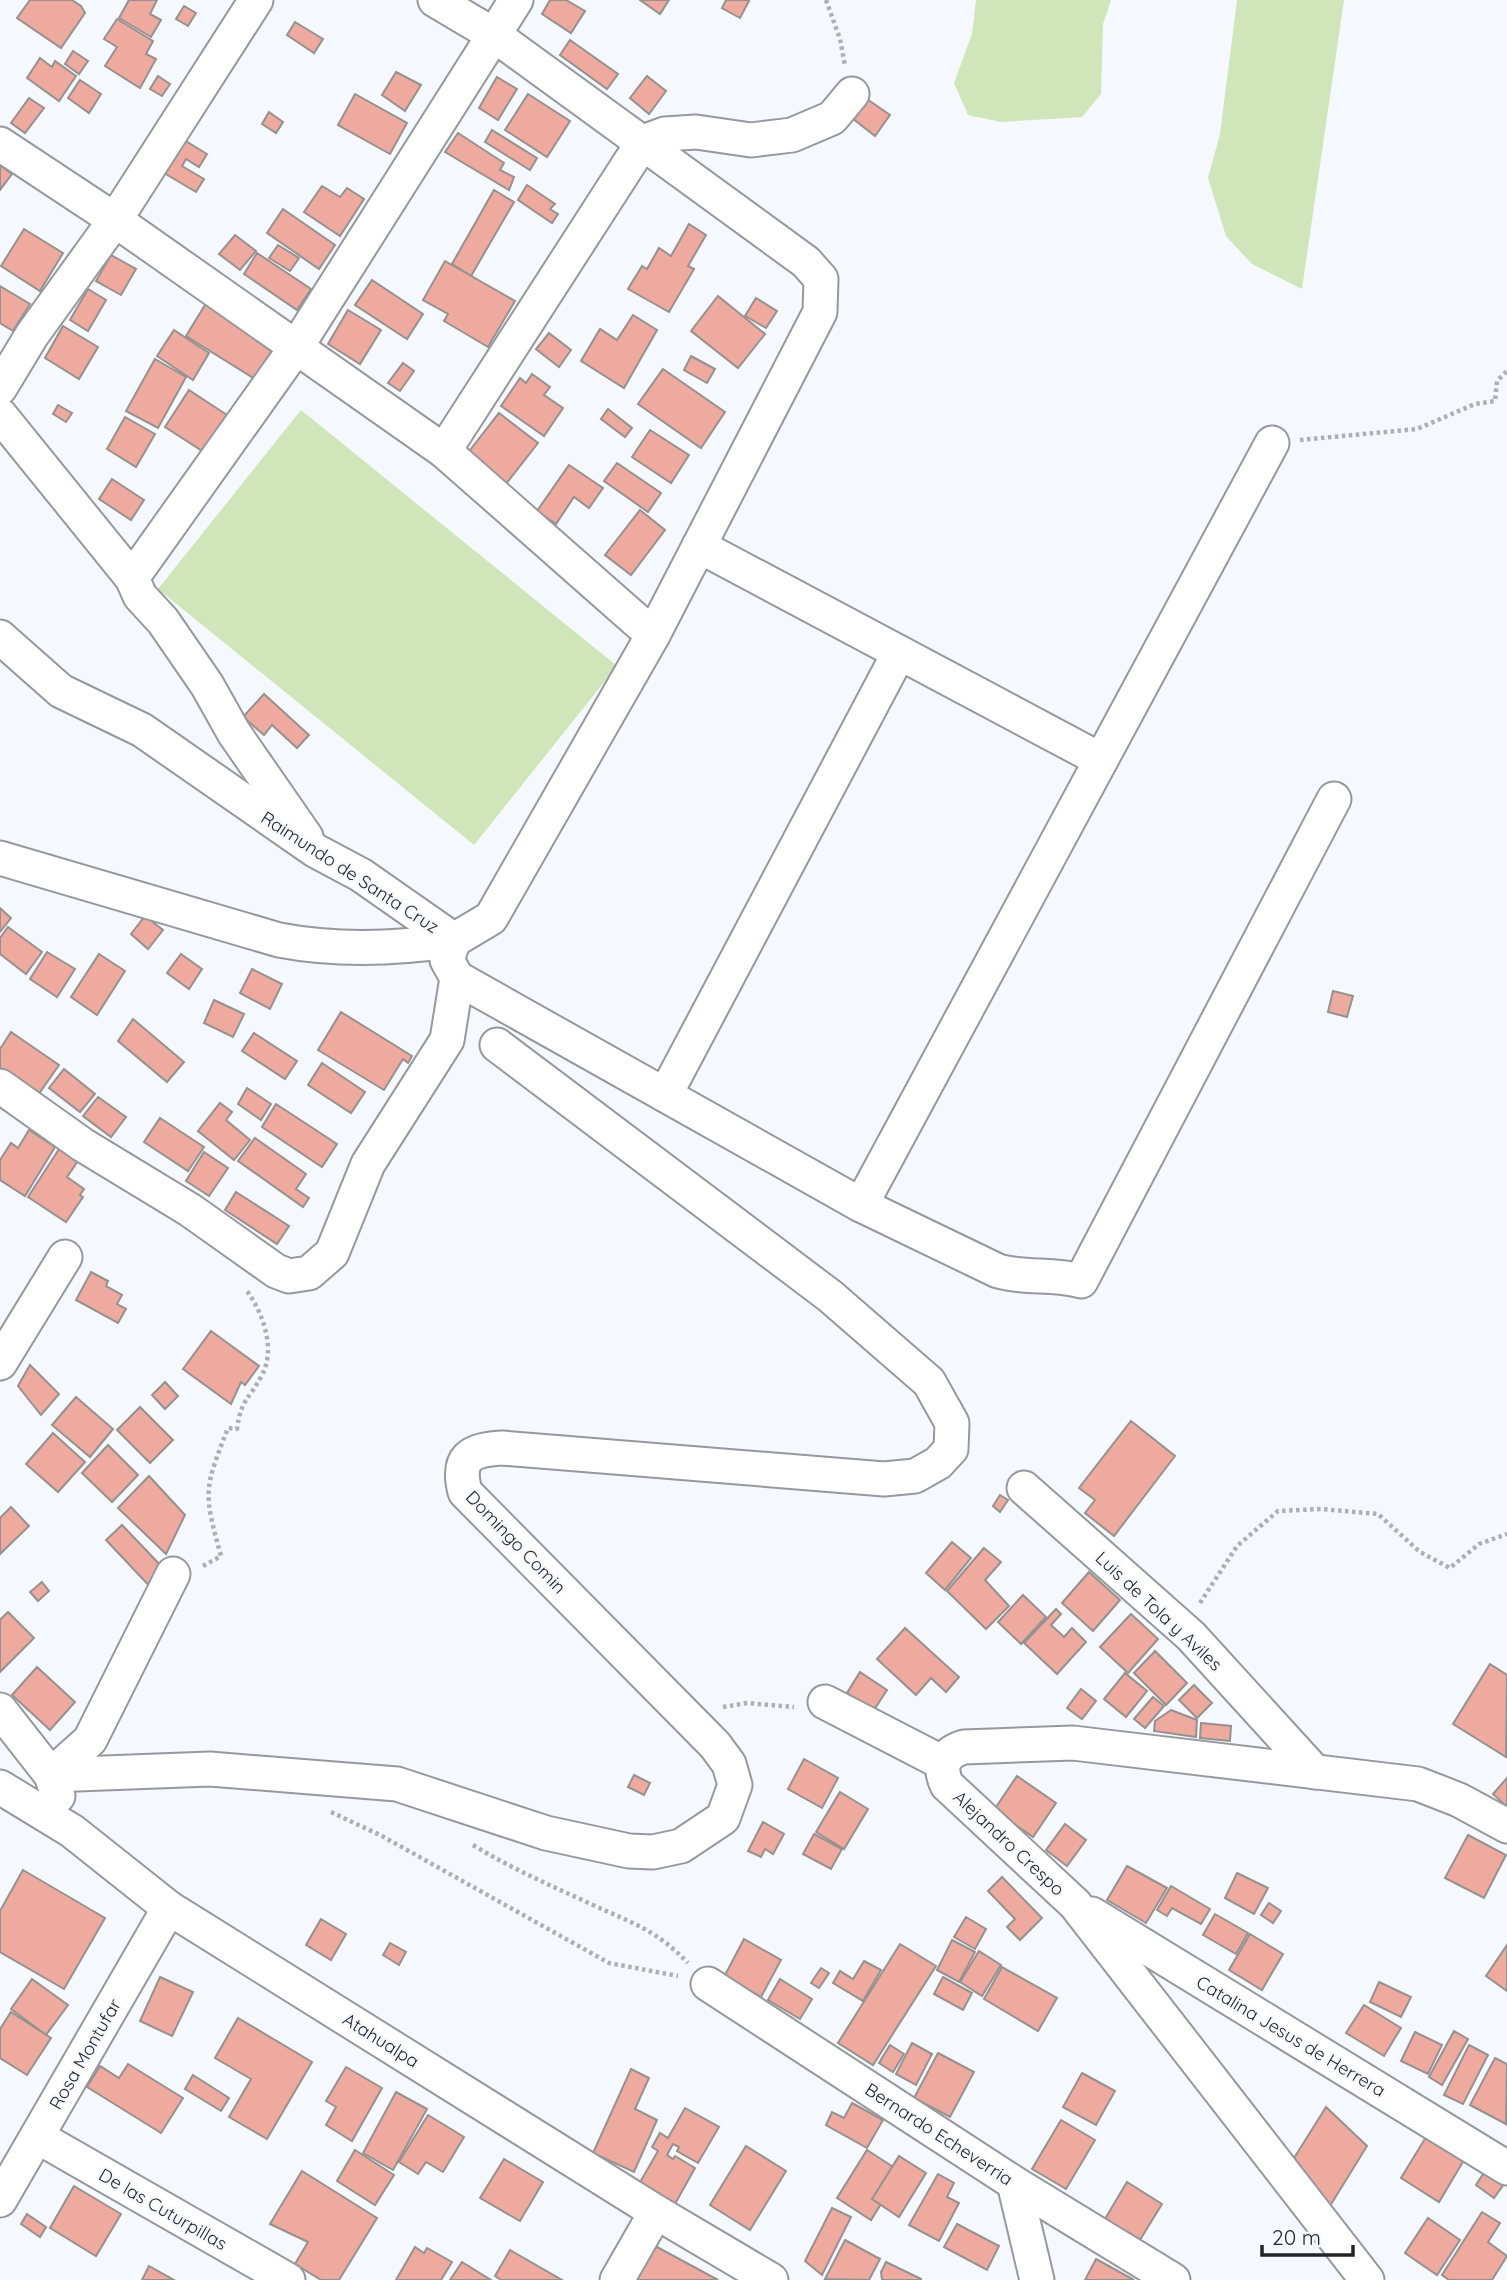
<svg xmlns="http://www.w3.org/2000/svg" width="1507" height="2280" viewBox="0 0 1507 2280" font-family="Quicksand,sans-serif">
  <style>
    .green { fill: #d0e6ba }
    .building { fill: #eeaa9f; stroke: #969190; stroke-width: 2 }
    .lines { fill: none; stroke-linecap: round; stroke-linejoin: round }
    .minor-casing { stroke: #95989c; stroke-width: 37 }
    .path { stroke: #adafb2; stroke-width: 4.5; stroke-dasharray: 3.5 3.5; stroke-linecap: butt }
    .minor { stroke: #fff; stroke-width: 33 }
    .labels { text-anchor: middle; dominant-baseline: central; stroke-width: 5; stroke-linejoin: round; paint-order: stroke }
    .street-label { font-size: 18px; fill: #242527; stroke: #f5f8fc }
  </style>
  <rect width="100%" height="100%" fill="#f5f8fc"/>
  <!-- green -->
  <g class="green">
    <polygon points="976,0 1111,0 1103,24 1101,94 1082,117 1001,122 968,115 954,83 972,34"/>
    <polygon points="1237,0 1344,0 1302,289 1252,264 1226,236 1208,178 1220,134"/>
    <polygon points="301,410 617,666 474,845 158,589"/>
  </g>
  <!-- building -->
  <g class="building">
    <polygon points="30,0 72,0 81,6 85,13 61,48 17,18"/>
    <polygon points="129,0 157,0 150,14 161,20 151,37 119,18"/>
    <polygon points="550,0 566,0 585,11 571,33 542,14"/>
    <polygon points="640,0 669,0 660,14"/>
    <polygon points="726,0 748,0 749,1 740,18 722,8"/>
    <polygon points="184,6 196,13 188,26 176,19"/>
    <polygon points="117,19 153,41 146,54 156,59 140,88 105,66 117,47 104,39"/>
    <polygon points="295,22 323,39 314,53 287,35"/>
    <polygon points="570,40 618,74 607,89 560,55"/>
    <polygon points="73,51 88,61 79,74 65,64"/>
    <polygon points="40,58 52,67 55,61 76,76 59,101 27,78"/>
    <polygon points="396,72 421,85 405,111 382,95"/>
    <polygon points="158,76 170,84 162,96 150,89"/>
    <polygon points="647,76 666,91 649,114 630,98"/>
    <polygon points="497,77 517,89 498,120 479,108"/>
    <polygon points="80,80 101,94 89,113 68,98"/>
    <polygon points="355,94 407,123 390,154 338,125"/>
    <polygon points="528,94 570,121 547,157 505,130"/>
    <polygon points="29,98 44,108 25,133 11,123"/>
    <polygon points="867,99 890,115 875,136 852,118"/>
    <polygon points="269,112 283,122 276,133 262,124"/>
    <polygon points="492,130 537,158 530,170 485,142"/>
    <polygon points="458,133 504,163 500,170 514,177 509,190 445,152"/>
    <polygon points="184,140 207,154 199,167 186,159 182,166 204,179 196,192 164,173"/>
    <polygon points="0,165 12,174 0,190"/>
    <polygon points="527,185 555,204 550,209 558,214 552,223 518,200"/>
    <polygon points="322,186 340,197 347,188 364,199 340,236 304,212"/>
    <polygon points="494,190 514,202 471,276 452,264"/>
    <polygon points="283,209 335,245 319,269 267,233"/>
    <polygon points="689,224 706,235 688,266 694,269 669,312 628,289 642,266 647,269 659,248 671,256"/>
    <polygon points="24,229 63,253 40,291 1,266"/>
    <polygon points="235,235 256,251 240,270 219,254"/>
    <polygon points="278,245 299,258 290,271 269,258"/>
    <polygon points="257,253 311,289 297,310 244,274"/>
    <polygon points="111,255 136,269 121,295 96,281"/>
    <polygon points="445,261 515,301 488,347 444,321 448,314 423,300"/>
    <polygon points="372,280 423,314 407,339 355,305"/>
    <polygon points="0,286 30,304 13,331 0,323"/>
    <polygon points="88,289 106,300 88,331 70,320"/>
    <polygon points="718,296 765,334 738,368 691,331"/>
    <polygon points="756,298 777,311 766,328 745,316"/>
    <polygon points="208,300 277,342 255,379 186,336"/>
    <polygon points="348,310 381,330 360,364 328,344"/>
    <polygon points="633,315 657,330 624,388 581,361 600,329 617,340"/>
    <polygon points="63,326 98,347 79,379 45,358"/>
    <polygon points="174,330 209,353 193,380 157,356"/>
    <polygon points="549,333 571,350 559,367 536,349"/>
    <polygon points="691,356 715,369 707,383 684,370"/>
    <polygon points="155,359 186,377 158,428 126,411"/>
    <polygon points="403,363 414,371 400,391 388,383"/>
    <polygon points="663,369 725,412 701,448 638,404"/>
    <polygon points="532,374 550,387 544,395 563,408 544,436 501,406 520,378 526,383"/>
    <polygon points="189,390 230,417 207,454 165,427"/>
    <polygon points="58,405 72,413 66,422 53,414"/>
    <polygon points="608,409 632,428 625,437 601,419"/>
    <polygon points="499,413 538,443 506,484 467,454"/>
    <polygon points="125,417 155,434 136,467 107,449"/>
    <polygon points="650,430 689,455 671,483 632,457"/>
    <polygon points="617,463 661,493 648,512 604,481"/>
    <polygon points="569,465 603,488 589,508 574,497 556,524 537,511"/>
    <polygon points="112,479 144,500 131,520 99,499"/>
    <polygon points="640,510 665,530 631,575 605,555"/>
    <polygon points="264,694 309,735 297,748 272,725 264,735 243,717"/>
    <polygon points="0,908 11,918 0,932"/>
    <polygon points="145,916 163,930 148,949 131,934"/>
    <polygon points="8,927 42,952 26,974 0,954 0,938"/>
    <polygon points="47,952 75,969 57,997 30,979"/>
    <polygon points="99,954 125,971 97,1015 71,997"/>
    <polygon points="181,954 202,969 189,989 167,973"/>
    <polygon points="252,969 282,984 270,1009 240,993"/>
    <polygon points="1333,991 1353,996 1347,1017 1328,1012"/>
    <polygon points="214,1000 244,1014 233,1037 204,1023"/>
    <polygon points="341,1012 412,1056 408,1063 403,1059 384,1090 318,1050"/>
    <polygon points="133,1019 184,1062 167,1082 118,1041"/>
    <polygon points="11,1032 59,1065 38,1095 0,1069 0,1049"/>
    <polygon points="254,1033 297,1061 285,1079 242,1051"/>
    <polygon points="322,1063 365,1092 351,1113 308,1085"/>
    <polygon points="64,1069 95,1094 80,1112 49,1088"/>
    <polygon points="247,1088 271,1104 261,1120 238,1104"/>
    <polygon points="98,1097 126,1117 111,1137 83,1116"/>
    <polygon points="220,1103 232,1112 226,1120 250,1140 234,1160 198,1131"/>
    <polygon points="276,1104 337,1144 322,1167 262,1127"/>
    <polygon points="160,1118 204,1147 188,1171 144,1142"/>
    <polygon points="29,1130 55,1147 25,1196 0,1180 0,1160 11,1143 18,1148"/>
    <polygon points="255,1138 306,1174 296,1189 309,1198 303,1207 238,1161"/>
    <polygon points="59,1149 78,1161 67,1177 84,1189 80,1195 83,1197 66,1222 28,1197"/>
    <polygon points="204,1152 228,1168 209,1196 186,1181"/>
    <polygon points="236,1192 289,1226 277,1244 225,1210"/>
    <polygon points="91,1272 108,1281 106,1286 122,1295 117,1304 126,1309 118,1323 76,1300"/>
    <polygon points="211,1331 259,1366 245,1385 241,1382 231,1404 183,1369"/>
    <polygon points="30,1365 59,1394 41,1415 18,1386"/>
    <polygon points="165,1382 178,1396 165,1409 152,1395"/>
    <polygon points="76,1397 113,1429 90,1457 52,1425"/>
    <polygon points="140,1407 173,1440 150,1463 117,1430"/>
    <polygon points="1131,1421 1175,1456 1114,1536 1085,1513 1095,1500 1079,1488"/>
    <polygon points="53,1433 85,1462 58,1492 26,1464"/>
    <polygon points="108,1445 138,1475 112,1502 82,1473"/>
    <polygon points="149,1476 185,1515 166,1554 118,1508"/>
    <polygon points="1000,1495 1008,1500 1000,1512 993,1506"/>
    <polygon points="11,1507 29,1526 0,1554 0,1518"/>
    <polygon points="122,1525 165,1570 155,1592 106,1540"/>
    <polygon points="952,1542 971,1558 945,1590 926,1573"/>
    <polygon points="984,1548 1001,1562 985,1580 1009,1606 986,1629 947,1591"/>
    <polygon points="1089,1572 1120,1600 1093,1631 1062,1603"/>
    <polygon points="42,1582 49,1591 38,1601 30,1592"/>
    <polygon points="1023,1595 1046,1617 1021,1644 998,1622"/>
    <polygon points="1056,1609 1061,1614 1051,1625 1064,1637 1072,1628 1086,1642 1057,1674 1024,1643"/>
    <polygon points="8,1612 34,1638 0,1672 0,1620"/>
    <polygon points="1131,1614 1158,1639 1128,1673 1100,1647"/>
    <polygon points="905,1628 959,1677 946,1692 931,1678 916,1695 877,1659"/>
    <polygon points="1155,1651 1187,1683 1166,1705 1134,1673"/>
    <polygon points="1490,1664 1507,1675 1506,1757 1453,1724"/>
    <polygon points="37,1667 75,1702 50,1730 12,1695"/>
    <polygon points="860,1672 887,1690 874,1710 847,1693"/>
    <polygon points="1125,1673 1147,1691 1126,1717 1104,1699"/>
    <polygon points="1194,1685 1212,1703 1197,1718 1179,1700"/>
    <polygon points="1081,1689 1096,1701 1082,1719 1067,1708"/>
    <polygon points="1153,1697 1164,1706 1145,1728 1134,1719"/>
    <polygon points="1171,1710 1197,1720 1196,1737 1154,1731 1155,1721"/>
    <polygon points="1201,1723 1231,1726 1230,1741 1200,1738"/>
    <polygon points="804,1759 838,1778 822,1808 788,1789"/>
    <polygon points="634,1775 650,1783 644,1795 628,1787"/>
    <polygon points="1017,1776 1056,1803 1033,1837 994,1810"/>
    <polygon points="1507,1778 1507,1807 1493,1794"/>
    <polygon points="840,1792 868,1809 844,1849 816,1832"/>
    <polygon points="763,1822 784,1834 773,1854 765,1849 761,1857 748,1851"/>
    <polygon points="1065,1824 1086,1840 1067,1866 1046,1850"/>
    <polygon points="814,1834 842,1849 831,1869 803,1854"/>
    <polygon points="1468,1835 1506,1855 1484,1898 1445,1878"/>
    <polygon points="1127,1866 1167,1888 1146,1923 1107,1900"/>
    <polygon points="23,1870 105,1918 64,1989 0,1952 0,1911"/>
    <polygon points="1237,1873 1268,1888 1254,1914 1225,1898"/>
    <polygon points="1002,1877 1042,1918 1020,1940 1007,1927 1015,1919 988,1891"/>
    <polygon points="1171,1886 1210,1909 1201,1924 1172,1908 1167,1916 1157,1910"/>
    <polygon points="1269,1903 1281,1911 1273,1923 1261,1915"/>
    <polygon points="1215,1914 1248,1933 1236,1954 1203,1935"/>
    <polygon points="966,1917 986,1929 975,1949 954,1937"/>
    <polygon points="321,1919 346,1934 331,1960 306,1945"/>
    <polygon points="1250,1934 1283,1954 1262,1990 1229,1970"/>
    <polygon points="744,1939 781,1960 761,1997 724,1977"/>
    <polygon points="952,1940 975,1952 959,1982 937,1970"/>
    <polygon points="390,1943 406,1952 399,1965 383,1955"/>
    <polygon points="900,1944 936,1966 873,2065 838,2043"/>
    <polygon points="1507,1945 1507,1991 1486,1976"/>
    <polygon points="979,1951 1001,1965 982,1996 960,1982"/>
    <polygon points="864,1961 881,1970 863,2001 833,1983 840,1971 853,1979"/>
    <polygon points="1002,1967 1057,1998 1038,2031 984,1999"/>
    <polygon points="821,1968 829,1973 819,1988 811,1983"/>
    <polygon points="160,1977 193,1992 172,2036 140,2021"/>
    <polygon points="943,1977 972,1993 963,2010 934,1994"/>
    <polygon points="32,1979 68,2005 46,2035 11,2009"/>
    <polygon points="780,1979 812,1999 800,2019 768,2000"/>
    <polygon points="1379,1982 1411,1997 1401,2017 1370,2002"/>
    <polygon points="1364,2005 1401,2028 1384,2056 1346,2033"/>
    <polygon points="11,2012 51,2038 27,2075 0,2058 0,2029"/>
    <polygon points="238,2018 312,2062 267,2139 229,2117 251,2079 215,2058"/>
    <polygon points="1454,2031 1468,2039 1442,2085 1429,2077"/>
    <polygon points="1415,2032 1442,2045 1428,2074 1401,2061"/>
    <polygon points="912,2043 932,2054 916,2085 896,2074"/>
    <polygon points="890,2045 904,2054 893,2072 879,2063"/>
    <polygon points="1469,2045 1488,2055 1463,2104 1444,2095"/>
    <polygon points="938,2053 974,2072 950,2117 914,2098"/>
    <polygon points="1495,2058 1507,2064 1506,2124 1470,2105"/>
    <polygon points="128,2064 183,2098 161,2133 87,2087 100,2066 119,2078"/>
    <polygon points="346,2067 382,2088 352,2141 326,2125 336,2107 326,2101"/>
    <polygon points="631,2069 649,2078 635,2109 657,2120 634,2172 593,2153"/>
    <polygon points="1082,2073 1115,2091 1096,2125 1063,2107"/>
    <polygon points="193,2075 229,2098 221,2111 185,2089"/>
    <polygon points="396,2092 427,2109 393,2170 363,2153"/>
    <polygon points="852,2103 883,2120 867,2148 826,2125 832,2112 844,2118"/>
    <polygon points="1326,2107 1367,2146 1330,2206 1289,2166"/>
    <polygon points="685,2108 719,2127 698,2163 677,2151 679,2147 673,2144 667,2155 673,2159 675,2156 695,2168 675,2204 639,2184 658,2151 652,2147 660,2133 668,2138"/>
    <polygon points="428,2115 464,2137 443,2172 426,2162 418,2174 399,2162"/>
    <polygon points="1061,2120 1095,2140 1066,2189 1032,2169"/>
    <polygon points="1426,2137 1464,2160 1439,2202 1401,2178"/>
    <polygon points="746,2146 786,2171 750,2230 710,2205"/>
    <polygon points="355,2150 394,2175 375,2205 337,2181"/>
    <polygon points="867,2150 901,2172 871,2220 837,2198"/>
    <polygon points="899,2156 926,2173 899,2217 872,2199"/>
    <polygon points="504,2159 543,2182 520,2221 480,2198"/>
    <polygon points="302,2171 377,2218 339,2280 321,2280 295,2264 308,2242 270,2224"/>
    <polygon points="1485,2171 1504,2184 1494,2198 1476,2185"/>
    <polygon points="938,2174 954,2183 947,2197 959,2203 939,2241 909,2225"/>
    <polygon points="1127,2182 1162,2204 1140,2240 1105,2219"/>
    <polygon points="74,2186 121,2214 96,2256 50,2228"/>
    <polygon points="832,2208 851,2217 822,2275 805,2261"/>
    <polygon points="1482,2212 1500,2223 1488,2242 1507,2256 1492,2280 1449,2280 1442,2275"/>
    <polygon points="27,2214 46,2227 40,2237 21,2224"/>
    <polygon points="1428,2218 1460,2240 1437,2275 1405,2253"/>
    <polygon points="957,2224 999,2246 987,2270 944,2247"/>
    <polygon points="644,2240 718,2280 623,2280"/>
    <polygon points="845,2240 880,2259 869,2280 825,2279"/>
    <polygon points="415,2247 424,2253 427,2248 452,2262 441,2280 396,2280"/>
    <polygon points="510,2250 562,2280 501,2280 495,2276"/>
    <polygon points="1096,2259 1134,2280 1085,2280"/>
    <polygon points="462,2262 491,2280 450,2280"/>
    <polygon points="886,2262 921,2279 921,2280 882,2280 881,2272"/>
    <polygon points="149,2266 174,2280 142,2280"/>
  </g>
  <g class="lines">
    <defs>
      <g id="minor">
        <polyline points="0,144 115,220 444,451 653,635"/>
        <polyline points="0,388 32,335 115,220 256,0"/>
        <polyline points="0,415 132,578 140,596 163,621 207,685 234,733 306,837"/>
        <polyline points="444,451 643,142 665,134 696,132 751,140 792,135 832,118 852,94"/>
        <polyline points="699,546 1101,760"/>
        <polyline points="132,578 297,346 516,0"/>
        <path d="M 0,637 L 61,691 L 142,730 L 316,851 L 361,875 L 454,940 C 396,949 337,951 279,940 L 0,858"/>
        <path d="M 457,978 L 861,1205 L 998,1271 C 1026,1279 1053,1273 1081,1281 L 1334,799"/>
        <polyline points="0,1086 83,1145 190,1210 276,1271 289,1276 309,1273 332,1253 368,1164 447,1040 457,978 447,960 454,940 491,918 653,635 820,312 821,279 806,262 494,35 435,0"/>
        <polyline points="665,1095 899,653"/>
        <polyline points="861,1205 1272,443"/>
        <polyline points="0,1363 65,1257"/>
        <polyline points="1024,1488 1191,1636 1315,1772"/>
        <polyline points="825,1702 943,1763"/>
        <polyline points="0,1710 51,1775 58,1796"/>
        <path d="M 51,1775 L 210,1769 L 397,1784 L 546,1833 L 629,1851 L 653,1852 L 681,1846 L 723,1818 L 735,1785 L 729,1764 L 715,1745 L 465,1492 C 456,1457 470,1450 502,1448 L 884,1479 L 915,1476 L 938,1463 L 951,1449 L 952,1423 L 929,1382 L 830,1296 L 497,1045"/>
        <polyline points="51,1775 90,1740 173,1574"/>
        <polyline points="0,1787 72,1831 169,1908 656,2212 771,2280"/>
        <polyline points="1092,1914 1507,2168"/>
        <polyline points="708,1984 1014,2183 1173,2280"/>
        <polyline points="38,2137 288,2280"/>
        <polyline points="1014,2183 1037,2280"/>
        <polyline points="0,2200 169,1908"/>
        <polyline points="617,2280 656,2212"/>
        <path d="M 1367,2280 L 1075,1904 L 947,1785 C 938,1766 944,1753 964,1747 L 1073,1743 L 1418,1784 L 1459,1800 L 1507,1826"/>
      </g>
    </defs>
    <!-- minor casing -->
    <use href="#minor" class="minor-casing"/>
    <!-- path -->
    <g class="path">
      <polyline points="826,0 840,39 845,66"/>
      <polyline points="1300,440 1417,429 1475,404 1495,401 1497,381 1507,371"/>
      <path d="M 203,1566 L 221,1556 C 203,1492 204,1489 228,1428 L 237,1429 C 241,1399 249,1400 262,1375 C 276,1349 263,1313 247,1291"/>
      <polyline points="1200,1603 1237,1546 1278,1511 1321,1509 1378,1514 1420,1552 1450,1568 1479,1544 1507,1534"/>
      <polyline points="723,1707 747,1703 794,1707"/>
      <polyline points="331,1812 382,1836 609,1963 678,1976"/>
      <path d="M 473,1845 C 512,1869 552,1886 593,1905 C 634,1924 655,1929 688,1963"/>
    </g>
    <!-- minor -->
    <use href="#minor" class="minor"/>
  </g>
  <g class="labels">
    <!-- street labels -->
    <g class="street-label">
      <text transform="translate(350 872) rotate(33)">Raimundo de Santa Cruz</text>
      <text transform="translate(516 1542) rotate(46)">Domingo Comin</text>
      <text transform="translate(1159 1611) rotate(43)">Luis de Tola y Aviles</text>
      <text transform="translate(1009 1843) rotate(43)">Alejandro Crespo</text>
      <text transform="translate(1291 2036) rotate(31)">Catalina Jesus de Herrera</text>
      <text transform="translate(381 2040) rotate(32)">Atahualpa</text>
      <text transform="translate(85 2054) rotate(-60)">Rosa Montufar</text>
      <text transform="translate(939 2134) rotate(33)">Bernardo Echeverria</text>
      <text transform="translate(163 2209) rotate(30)">De las Cuturpillas</text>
    </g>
  </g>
  <!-- scale -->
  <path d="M1262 2245v10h91v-10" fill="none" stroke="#242527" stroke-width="3.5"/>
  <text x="1272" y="2245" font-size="21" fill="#242527" stroke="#f5f8fc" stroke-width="5" paint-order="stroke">20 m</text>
</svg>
